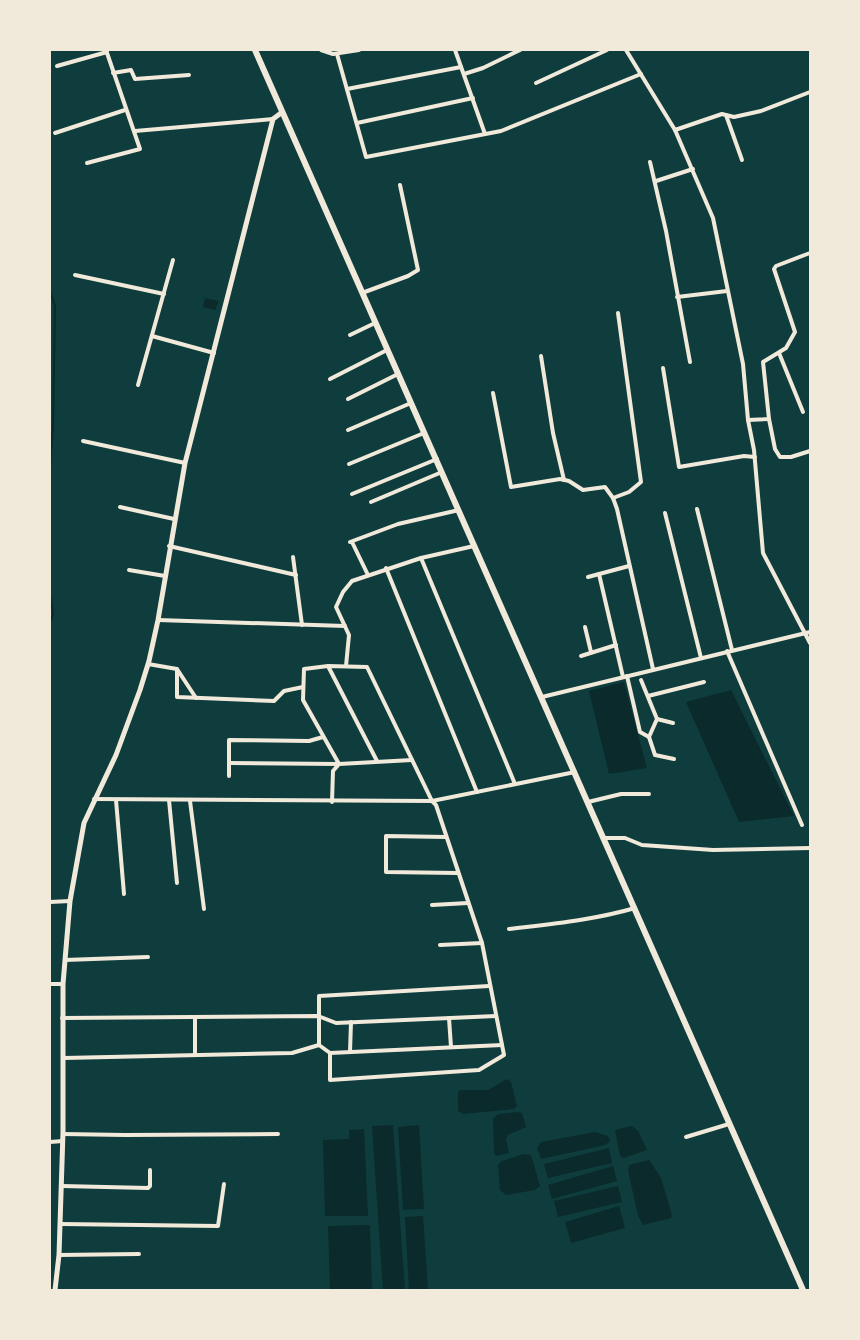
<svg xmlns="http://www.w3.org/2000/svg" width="860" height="1340" viewBox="0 0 860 1340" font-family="'Exo 2',sans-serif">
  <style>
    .water { fill: #0a2a2b }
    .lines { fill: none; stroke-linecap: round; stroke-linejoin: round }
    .stream { stroke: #0a2a2b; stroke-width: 2 }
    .minor { stroke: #f1e9da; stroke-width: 4 }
    .tertiary { stroke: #f1e9da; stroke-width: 5 }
    .primary { stroke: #f1e9da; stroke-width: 6 }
  </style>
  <rect width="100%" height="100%" fill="#0f3d3e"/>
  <!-- water -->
  <g class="water">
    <polygon points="205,298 219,301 215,310 203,307"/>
    <polygon points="624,682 647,768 609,774 589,691"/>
    <polygon points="731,690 794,816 739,822 686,702"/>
    <polygon points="507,1079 511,1082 517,1106 514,1109 463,1114 458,1111 458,1092 460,1090 488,1090"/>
    <polygon points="518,1112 522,1113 526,1127 508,1135 506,1139 509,1153 496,1156 494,1153 493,1118 498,1114"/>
    <polygon points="393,1125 405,1290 383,1290 372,1126"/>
    <polygon points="419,1125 424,1209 403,1210 398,1127"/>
    <polygon points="632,1126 638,1131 647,1150 624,1158 620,1156 615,1130"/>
    <polygon points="364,1129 368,1216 325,1216 323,1140 349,1139 349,1130"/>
    <polygon points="595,1132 608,1136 610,1141 605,1145 541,1159 537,1148 541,1142"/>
    <polygon points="609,1148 612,1163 548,1178 544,1164"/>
    <polygon points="524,1154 531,1155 540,1186 535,1190 506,1195 500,1190 498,1165 502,1161"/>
    <polygon points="649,1160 661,1178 672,1215 671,1218 643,1225 638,1216 628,1170 629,1165"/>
    <polygon points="613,1166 617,1181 552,1199 548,1185"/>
    <polygon points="618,1186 622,1202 558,1217 554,1201"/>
    <polygon points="619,1206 625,1228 571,1243 565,1222"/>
    <polygon points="423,1216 428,1290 409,1290 405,1217"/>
    <polygon points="370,1225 372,1290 330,1290 328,1226"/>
  </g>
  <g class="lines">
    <!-- stream -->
    <g class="stream">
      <polyline points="50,291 55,306 53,425 50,470"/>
      <polyline points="50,594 53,614 50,623"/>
    </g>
    <!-- minor -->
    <g class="minor">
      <polyline points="321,50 333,54 359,50"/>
      <polyline points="455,50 485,134"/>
      <polyline points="626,50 675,130 713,218 743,364 748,420 754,450 763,553 810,643"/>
      <polyline points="337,54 366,157 501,131 641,74"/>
      <polyline points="57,66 107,52"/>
      <polyline points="113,73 131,70 135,79 189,75"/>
      <polyline points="464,74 483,68 520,50"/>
      <polyline points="536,83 607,50"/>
      <polyline points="347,89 461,67"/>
      <polyline points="726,115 742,160"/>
      <polyline points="357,123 473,98"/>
      <polyline points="675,130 722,114 734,117 761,111 810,92"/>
      <polyline points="135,131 273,119"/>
      <polyline points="55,133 125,110"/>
      <polyline points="650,162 666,231 690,362"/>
      <polyline points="87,163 140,149 106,50"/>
      <polyline points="656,181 693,169"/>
      <polyline points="75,275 164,294"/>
      <polyline points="362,293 408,276 418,270 400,185"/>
      <polyline points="677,297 727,291"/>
      <polyline points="350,335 375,323"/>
      <polyline points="152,336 214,353"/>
      <polyline points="779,353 803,412"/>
      <polyline points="541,356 553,433 564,480"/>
      <polyline points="663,368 679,467 744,456 755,457"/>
      <polyline points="330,379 387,350"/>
      <polyline points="138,385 173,260"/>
      <polyline points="493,393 511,487 560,479 569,481 583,490 605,487 613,498 617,509 653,669"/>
      <polyline points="348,399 398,374"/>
      <polyline points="769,419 775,449 780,457 791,457 810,451"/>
      <polyline points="748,420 769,419 763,362 786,348 795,332 774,269 776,266 810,253"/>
      <polyline points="348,430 411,403"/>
      <polyline points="83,441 185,463"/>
      <polyline points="349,464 424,433"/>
      <polyline points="352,494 437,459"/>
      <polyline points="613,498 629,492 641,482 618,313"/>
      <polyline points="371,502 442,472"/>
      <polyline points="120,507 174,519"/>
      <polyline points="697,509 732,650"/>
      <polyline points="665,513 701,658"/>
      <polyline points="350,542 398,524 459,510"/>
      <polyline points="352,542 368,575"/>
      <polyline points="169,546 296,575"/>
      <polyline points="293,557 302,625"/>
      <polyline points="421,558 515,784"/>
      <polyline points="386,568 477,792"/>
      <polyline points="129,570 165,576"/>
      <polyline points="599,574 623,677"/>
      <polyline points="588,577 629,566"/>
      <polyline points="158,620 345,626"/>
      <polyline points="585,627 591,652"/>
      <polyline points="727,651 802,825"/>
      <polyline points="581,656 616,645"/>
      <polyline points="148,664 177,669 177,697 274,701 284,691 303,687"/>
      <polyline points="328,666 377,761"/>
      <polyline points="346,666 349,635 336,607 343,592 352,581 421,558 474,546"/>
      <polyline points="177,669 196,698"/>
      <polyline points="627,676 640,732 649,737"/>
      <polyline points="641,680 657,719 673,723"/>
      <polyline points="648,696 704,682"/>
      <polyline points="542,697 810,632"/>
      <polyline points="657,719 649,737 655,755 674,759"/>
      <polyline points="230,763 339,764 412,760"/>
      <polyline points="229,776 229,740 309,741 323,737"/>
      <polyline points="94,799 432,801 575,772"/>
      <polyline points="116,800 124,894"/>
      <polyline points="169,800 177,883"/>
      <polyline points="190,801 204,909"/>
      <polyline points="588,802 621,794 649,794"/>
      <polyline points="446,837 386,836 386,872 457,873"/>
      <polyline points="604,838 625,838 642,845 713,850 810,848"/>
      <polyline points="50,902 70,901"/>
      <polyline points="432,905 468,903"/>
      <path d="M 509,929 C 551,924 594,920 635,908"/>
      <polyline points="440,945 482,943"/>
      <polyline points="65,960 148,957"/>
      <polyline points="50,984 63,984"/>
      <polyline points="489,986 319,996 319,1045 330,1053 502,1045"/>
      <polyline points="62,1018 318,1016 336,1023 496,1016"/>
      <polyline points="195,1018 195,1055"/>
      <polyline points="449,1018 451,1047"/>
      <polyline points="350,1052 351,1022"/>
      <polyline points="330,1053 330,1080 479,1070 504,1055 482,943 436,805 432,801 367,667 328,666 304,669 303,700 339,764 333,771 332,802"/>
      <polyline points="64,1058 292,1053 319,1045"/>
      <polyline points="63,1134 125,1135 278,1134"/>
      <polyline points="686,1137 729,1124"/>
      <polyline points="50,1142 63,1141"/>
      <polyline points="62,1186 148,1188 150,1186 150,1170"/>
      <polyline points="61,1224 218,1226 224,1184"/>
      <polyline points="59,1255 139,1254"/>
    </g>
    <!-- tertiary -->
    <polyline class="tertiary" points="55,1290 59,1255 63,1132 63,984 70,901 84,823 116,755 140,690 149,661 158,620 185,463 273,119 281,113"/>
    <!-- primary -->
    <polyline class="primary" points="255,50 803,1290"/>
  </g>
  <!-- border -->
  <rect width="860" height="1340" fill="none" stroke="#f1e9da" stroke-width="102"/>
</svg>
